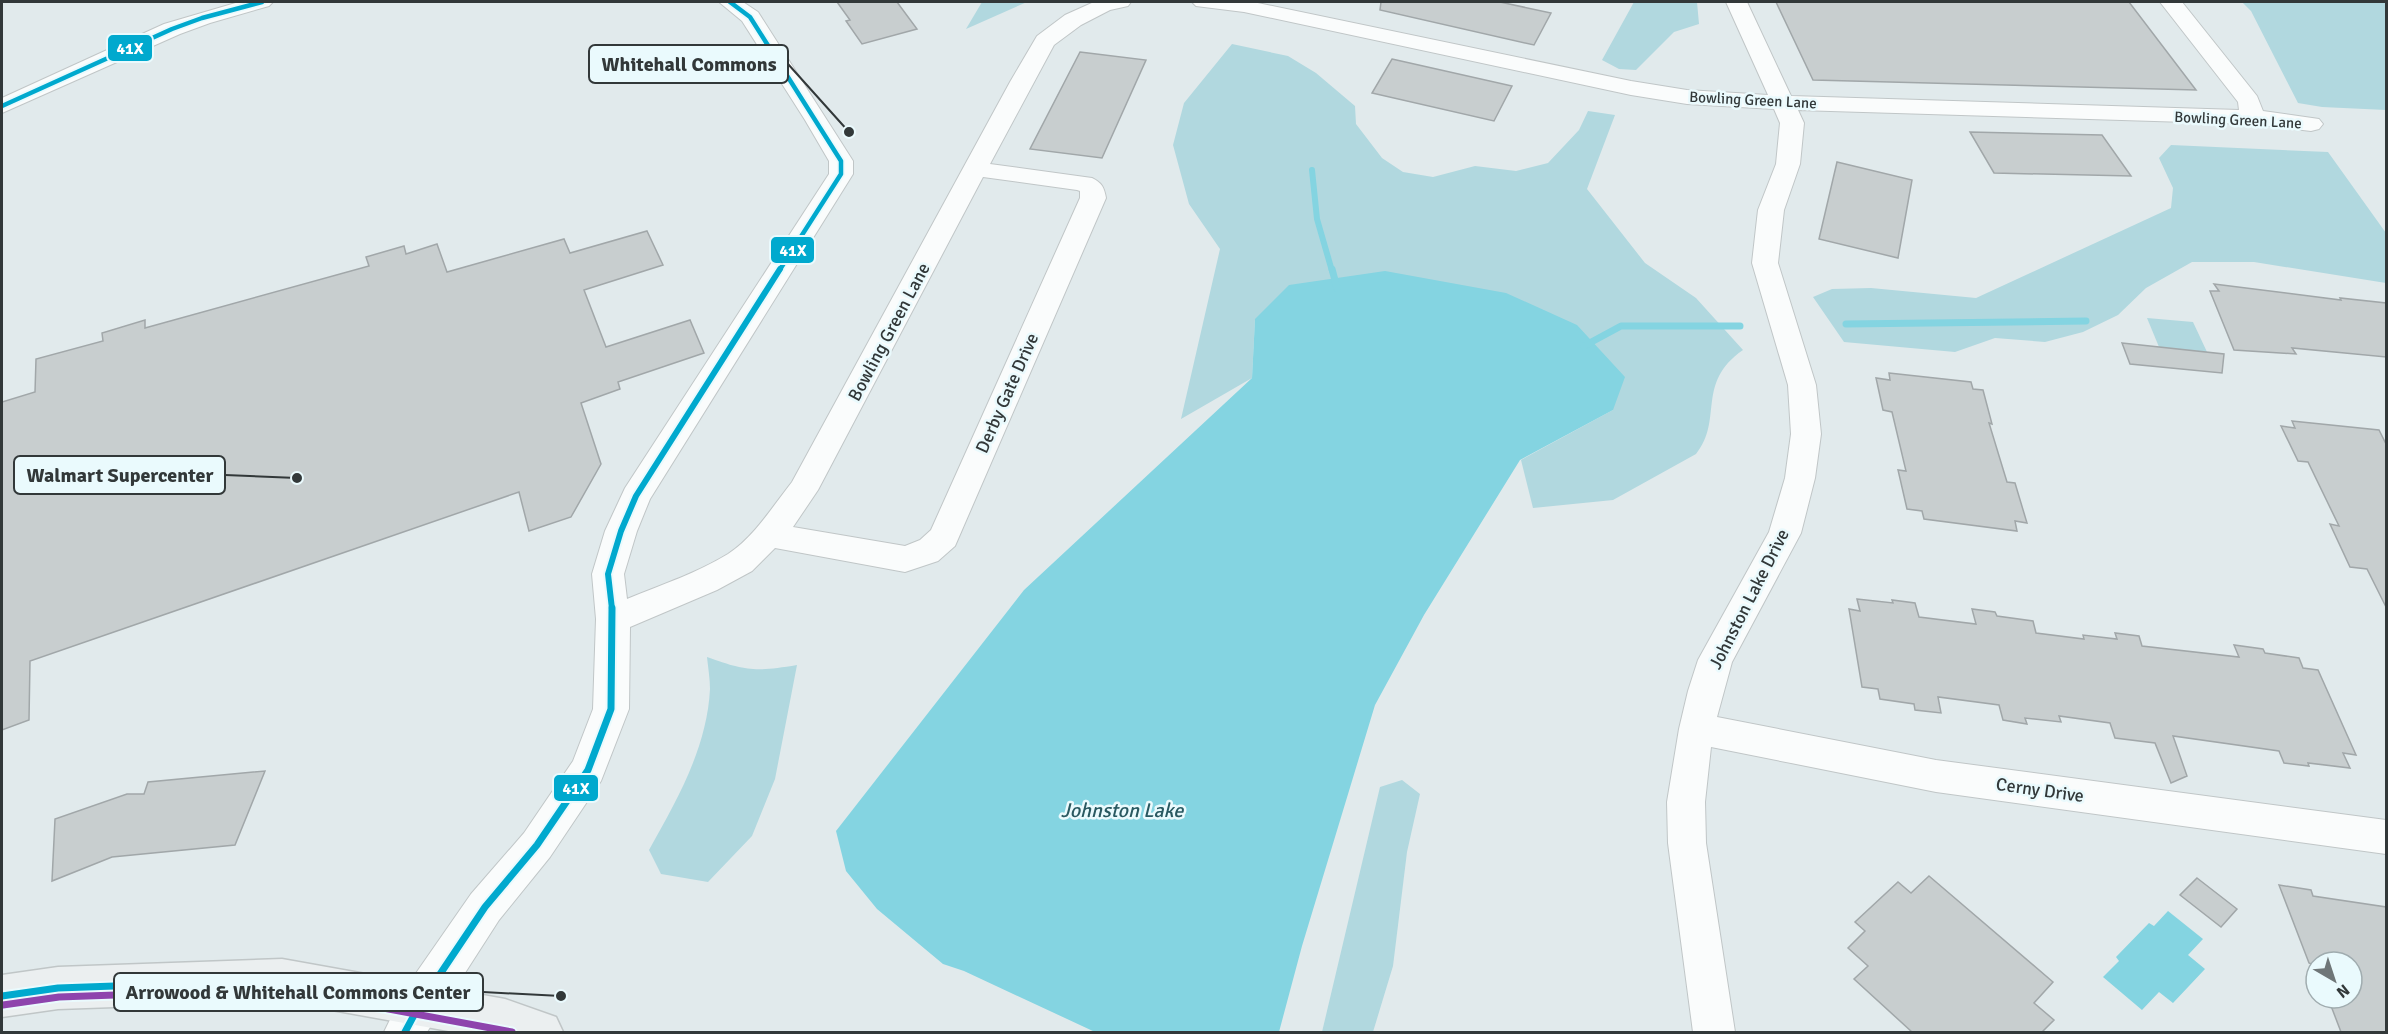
<svg xmlns="http://www.w3.org/2000/svg" width="2388" height="1034" viewBox="0 0 2388 1034" font-family="Signika,sans-serif">
  <style>
    .green { fill: #b1d8df }
    .water { fill: #84d4e1 }
    .lines { fill: none; stroke-linecap: round; stroke-linejoin: round }
    .stream-far1 { stroke: #84d4e1; stroke-width: 6 }
    .stream { stroke: #84d4e1; stroke-width: 7 }
    .building { fill: #c8cecf; stroke: #a1a7a9; stroke-width: 1.5 }
    .minor-casing { stroke: #c0c6c7; stroke-width: 2 }
    .secondary-casing { stroke: #c0c6c7; stroke-width: 3 }
    .minor { fill: #fafcfc; fill-rule: evenodd }
    .secondary { fill: #ebeff0; fill-rule: evenodd }
    .bus-1-far2-casing { stroke: #eafafd; stroke-width: 8 }
    .bus-1-far1-casing { stroke: #eafafd; stroke-width: 10 }
    .bus-1-casing { stroke: #eafafd; stroke-width: 11 }
    .bus-2-casing { stroke: #eafafd; stroke-width: 11 }
    .bus-1-far2 { stroke: #00a9ce; stroke-width: 4.5 }
    .bus-1-far1 { stroke: #00a9ce; stroke-width: 6 }
    .bus-1 { stroke: #00a9ce; stroke-width: 7 }
    .bus-2 { stroke: #8e44ad; stroke-width: 7 }
    .labels { text-anchor: middle; dominant-baseline: central; stroke-width: 5; stroke-linejoin: round; paint-order: stroke }
    .far-street-label { font-size: 15px; fill: #323839; stroke: #eafafd }
    .street-label { font-size: 18px; fill: #323839; stroke: #eafafd }
    .water-label { font-size: 20px; font-style: italic; fill: #295961; stroke: #eafafd }
    .leader { fill: none; stroke: #323839; stroke-width: 2 }
    .callout-dot { fill: #323839; stroke: #eafafd; stroke-width: 2 }
    .callout { fill: #eafafd; stroke: #323839; stroke-width: 2 }
    .callout-label { font-size: 20px; text-anchor: middle; font-weight: bold; fill: #323839 }
    .line-badge { stroke: #eafafd; stroke-width: 2 }
    .badge-label { font-size: 16px; text-anchor: middle; font-weight: bold; fill: #fff }
  </style>
  <rect width="100%" height="100%" fill="#e1eaec"/>
  <!-- green -->
  <g class="green">
    <polygon points="982,2 1027,2 966,29"/>
    <polygon points="1634,2 1697,2 1699,24 1674,32 1636,70 1619,69 1602,60"/>
    <polygon points="2242,2 2386,2 2386,110 2322,107 2298,103 2251,11"/>
    <path d="M 1232,44 L 1288,56 L 1316,73 L 1355,106 L 1356,124 L 1382,158 L 1403,172 L 1433,177 L 1475,166 L 1516,171 L 1548,163 L 1579,130 L 1588,111 L 1615,115 L 1587,189 L 1645,263 L 1696,298 L 1743,350 C 1695,383 1724,420 1696,454 L 1613,500 L 1533,508 L 1521,460 L 1613,410 L 1255,319 L 1252,378 L 1181,419 L 1220,249 L 1189,204 L 1173,145 L 1184,103 Z"/>
    <polygon points="2171,145 2328,152 2386,233 2386,283 2254,262 2192,262 2146,288 2118,315 2083,332 2045,342 1995,338 1955,352 1844,342 1813,297 1832,289 1871,288 1976,298 2171,208 2173,188 2159,158"/>
    <polygon points="2147,318 2193,322 2207,352 2159,347"/>
    <path d="M 707,657 C 746,671 755,672 797,665 L 775,779 L 752,836 L 708,882 L 661,874 L 649,850 C 677,800 707,748 710,689 C 710,679 708,667 707,657 Z"/>
    <polygon points="1402,780 1420,794 1407,852 1393,966 1373,1032 1322,1032 1380,787"/>
  </g>
  <!-- water -->
  <g class="water">
    <polygon points="1385,271 1506,293 1577,325 1625,377 1613,410 1520,460 1424,615 1375,705 1302,946 1279,1032 1095,1032 964,971 943,964 877,909 846,871 836,831 1024,590 1252,378 1255,319 1289,285"/>
    <polygon points="2168,911 2203,939 2188,955 2205,969 2173,1003 2159,992 2142,1010 2103,977 2119,961 2116,957 2149,923 2154,926"/>
  </g>
  <g class="lines">
    <!-- stream-far1 -->
    <polyline class="stream-far1" points="1312,170 1317,219 1332,271"/>
    <!-- stream -->
    <g class="stream">
      <polyline points="1332,269 1337,288"/>
      <polyline points="1846,324 2086,321"/>
      <polyline points="1584,346 1621,326 1740,326"/>
    </g>
  </g>
  <!-- building -->
  <g class="building">
    <polygon points="837,2 897,2 917,29 862,44 846,21 850,20"/>
    <polygon points="1381,2 1500,2 1551,13 1534,45 1380,10"/>
    <polygon points="1776,2 2129,2 2196,90 1813,80"/>
    <polygon points="1080,52 1146,60 1102,158 1030,149"/>
    <polygon points="1392,59 1512,86 1494,121 1372,93"/>
    <polygon points="1970,132 2102,135 2131,176 1994,173"/>
    <polygon points="1837,162 1912,180 1898,258 1819,239"/>
    <polygon points="647,231 663,265 584,290 606,347 690,320 704,353 618,382 620,389 581,403 601,464 571,517 529,531 519,492 30,661 29,720 2,730 2,402 35,392 36,359 103,341 102,333 145,320 145,328 369,266 366,257 404,246 406,254 437,244 447,272 564,239 570,253"/>
    <polygon points="2214,284 2341,300 2340,298 2386,303 2386,357 2292,348 2296,354 2234,350 2210,291 2219,291"/>
    <polygon points="2122,343 2224,354 2222,373 2130,364"/>
    <polygon points="1889,373 1971,382 1973,389 1983,390 1992,424 1989,423 2007,482 2015,483 2027,523 2015,521 2017,531 1924,519 1922,511 1907,509 1898,470 1906,471 1892,412 1883,410 1876,378 1890,380"/>
    <polygon points="2292,421 2379,430 2386,444 2386,607 2367,569 2350,567 2330,524 2339,526 2308,462 2298,461 2281,426 2295,428"/>
    <polygon points="1857,599 1893,603 1892,600 1915,603 1919,617 1976,624 1972,609 1995,612 1997,616 2033,621 2036,633 2084,639 2083,635 2117,639 2115,633 2139,636 2142,646 2239,657 2234,645 2263,649 2265,653 2299,658 2303,668 2318,670 2356,755 2343,753 2350,768 2308,763 2309,766 2284,763 2279,751 2173,736 2187,776 2171,783 2155,743 2115,738 2110,723 2059,716 2061,722 2025,718 2027,724 2003,720 1999,705 1938,697 1941,713 1915,710 1914,704 1880,699 1878,689 1862,687 1849,609 1860,611"/>
    <polygon points="265,771 235,845 112,857 52,881 55,819 127,794 144,794 148,782"/>
    <polygon points="1929,876 2053,982 2034,1003 2054,1020 2042,1032 1912,1032 1854,979 1868,966 1848,948 1865,931 1855,922 1898,882 1911,893"/>
    <polygon points="2197,878 2237,909 2221,927 2180,895"/>
    <polygon points="2279,885 2311,890 2313,896 2386,907 2386,1032 2341,1032 2328,998 2352,998 2352,962 2316,962 2316,966 2309,963"/>
  </g>
  <g class="lines">
    <defs>
      <g id="minor">
        <polygon points="239,2 273,2 269,6 210,23 180,34 2,113 2,98 164,24"/>
        <path d="M 719,2 L 743,2 L 758,12 L 853,161 L 853,174 L 650,499 L 637,531 L 624,574 L 627,599 C 661,585 697,573 728,554 C 754,537 773,506 792,482 L 1010,82 L 1037,36 L 1065,15 L 1094,2 L 1131,2 L 1128,6 L 1110,10 L 1081,25 L 1054,45 L 990,164 L 1092,178 C 1102,183 1104,187 1106,198 L 955,546 L 938,561 L 905,572 L 775,548 L 752,571 L 717,590 L 630,627 L 629,709 L 601,781 L 550,857 L 499,920 L 427,1032 L 384,1032 L 405,989 L 471,894 L 524,833 L 573,761 L 593,709 L 596,619 L 592,574 L 605,531 L 625,488 L 829,174 L 829,161 L 805,120 L 742,21 ZM 983,177 L 1077,190 L 1080,191 L 1080,198 L 931,530 L 920,540 L 905,546 L 793,527 L 818,490 Z"/>
        <polygon points="1192,2 1253,2 1631,81 1687,90 1768,95 1726,2 1747,2 1791,96 2239,110 2238,102 2160,2 2182,2 2257,96 2263,111 2319,119 2323,124 2319,129 2311,131 2252,124 1798,110 1804,123 1800,164 1784,210 1778,263 1816,385 1821,434 1815,478 1801,533 1732,662 1717,717 1936,760 2386,820 2386,854 1936,792 1711,747 1705,802 1706,843 1735,1032 1693,1032 1668,843 1667,802 1679,729 1688,691 1698,660 1769,532 1785,478 1791,434 1788,385 1752,263 1758,210 1776,164 1780,123 1774,109 1687,104 1631,95 1244,12 1196,6"/>
      </g>
      <polygon id="secondary" points="282,959 505,999 556,1017 563,1032 454,1032 282,1001 58,1009 2,1017 2,975 58,967"/>
    </defs>
    <!-- minor casing -->
    <use href="#minor" class="minor-casing"/>
    <!-- secondary casing -->
    <use href="#secondary" class="secondary-casing"/>
    <!-- minor -->
    <use href="#minor" class="minor"/>
    <!-- secondary -->
    <use href="#secondary" class="secondary"/>
    <defs>
      <g id="bus-1-far2">
        <polyline points="730,2 750,17 841,161 841,174 779,271"/>
        <polyline points="2,106 172,29 202,18 262,2"/>
      </g>
      <polyline id="bus-1-far1" points="612,609 608,574 621,531 636,496 780,269"/>
      <g id="bus-1">
        <polyline points="2,996 58,988 282,980 420,1004"/>
        <polyline points="405,1032 420,1004 485,907 537,845 588,770 611,709 612,608"/>
      </g>
      <polyline id="bus-2" points="3,1005 59,997 281,989 512,1032"/>
    </defs>
    <!-- bus-1-far2 casing -->
    <use href="#bus-1-far2" class="bus-1-far2-casing"/>
    <!-- bus-1-far1 casing -->
    <use href="#bus-1-far1" class="bus-1-far1-casing"/>
    <!-- bus-1 casing -->
    <use href="#bus-1" class="bus-1-casing"/>
    <!-- bus-2 casing -->
    <use href="#bus-2" class="bus-2-casing"/>
    <!-- bus-1-far2 -->
    <use href="#bus-1-far2" class="bus-1-far2"/>
    <!-- bus-1-far1 -->
    <use href="#bus-1-far1" class="bus-1-far1"/>
    <!-- bus-1 -->
    <use href="#bus-1" class="bus-1"/>
    <!-- bus-2 -->
    <use href="#bus-2" class="bus-2"/>
  </g>
  <g class="labels">
    <!-- far-street labels -->
    <g class="far-street-label">
      <text transform="translate(1753 100) rotate(3)">Bowling Green Lane</text>
      <text transform="translate(2238 120) rotate(3)">Bowling Green Lane</text>
    </g>
    <!-- street labels -->
    <g class="street-label">
      <text transform="translate(889 332) rotate(-62)">Bowling Green Lane</text>
      <text transform="translate(1007 393) rotate(-66)">Derby Gate Drive</text>
      <text transform="translate(1749 599) rotate(-63)">Johnston Lake Drive</text>
      <text transform="translate(2040 790) rotate(8)">Cerny Drive</text>
    </g>
    <!-- water labels -->
    <g class="water-label">
      <text x="1122" y="810">Johnston Lake</text>
    </g>
  </g>
  <!-- callouts -->
  <path class="leader" d="M849 132L788 64M297 478L225 475M561 996L483 992"/>
  <g class="callout-dot">
    <circle cx="849" cy="132" r="6"/>
    <circle cx="297" cy="478" r="6"/>
    <circle cx="561" cy="996" r="6"/>
  </g>
  <g class="callout">
    <rect x="589" y="45" width="199" height="38" rx="6"/>
    <rect x="14" y="456" width="211" height="38" rx="6"/>
    <rect x="114" y="973" width="369" height="38" rx="6"/>
  </g>
  <g class="callout-label">
    <text x="689" y="71">Whitehall Commons</text>
    <text x="120" y="482">Walmart Supercenter</text>
    <text x="298" y="999">Arrowood &amp; Whitehall Commons Center</text>
  </g>
  <g class="line-badge">
    <rect x="107" y="34" width="46" height="28" rx="6" fill="#00a9ce"/>
    <rect x="770" y="236" width="45" height="28" rx="6" fill="#00a9ce"/>
    <rect x="553" y="774" width="46" height="28" rx="6" fill="#00a9ce"/>
  </g>
  <g class="badge-label">
    <text x="130" y="54">41X</text>
    <text x="793" y="256">41X</text>
    <text x="576" y="794">41X</text>
  </g>
  <!-- border -->
  <rect width="2388" height="1034" fill="none" stroke="#323839" stroke-width="6"/>
  <!-- north arrow -->
  <g transform="translate(2334 980) rotate(141)"><circle r="28" fill="#eafafd" stroke="#a0acaf" stroke-width="1.5"/>
  <path d="M0-4.5L10 22L0 15L-10 22Z" fill="#6f7678"/>
  <text y="-9" font-size="16" font-weight="bold" text-anchor="middle" fill="#323839">N</text>
  </g>
</svg>
